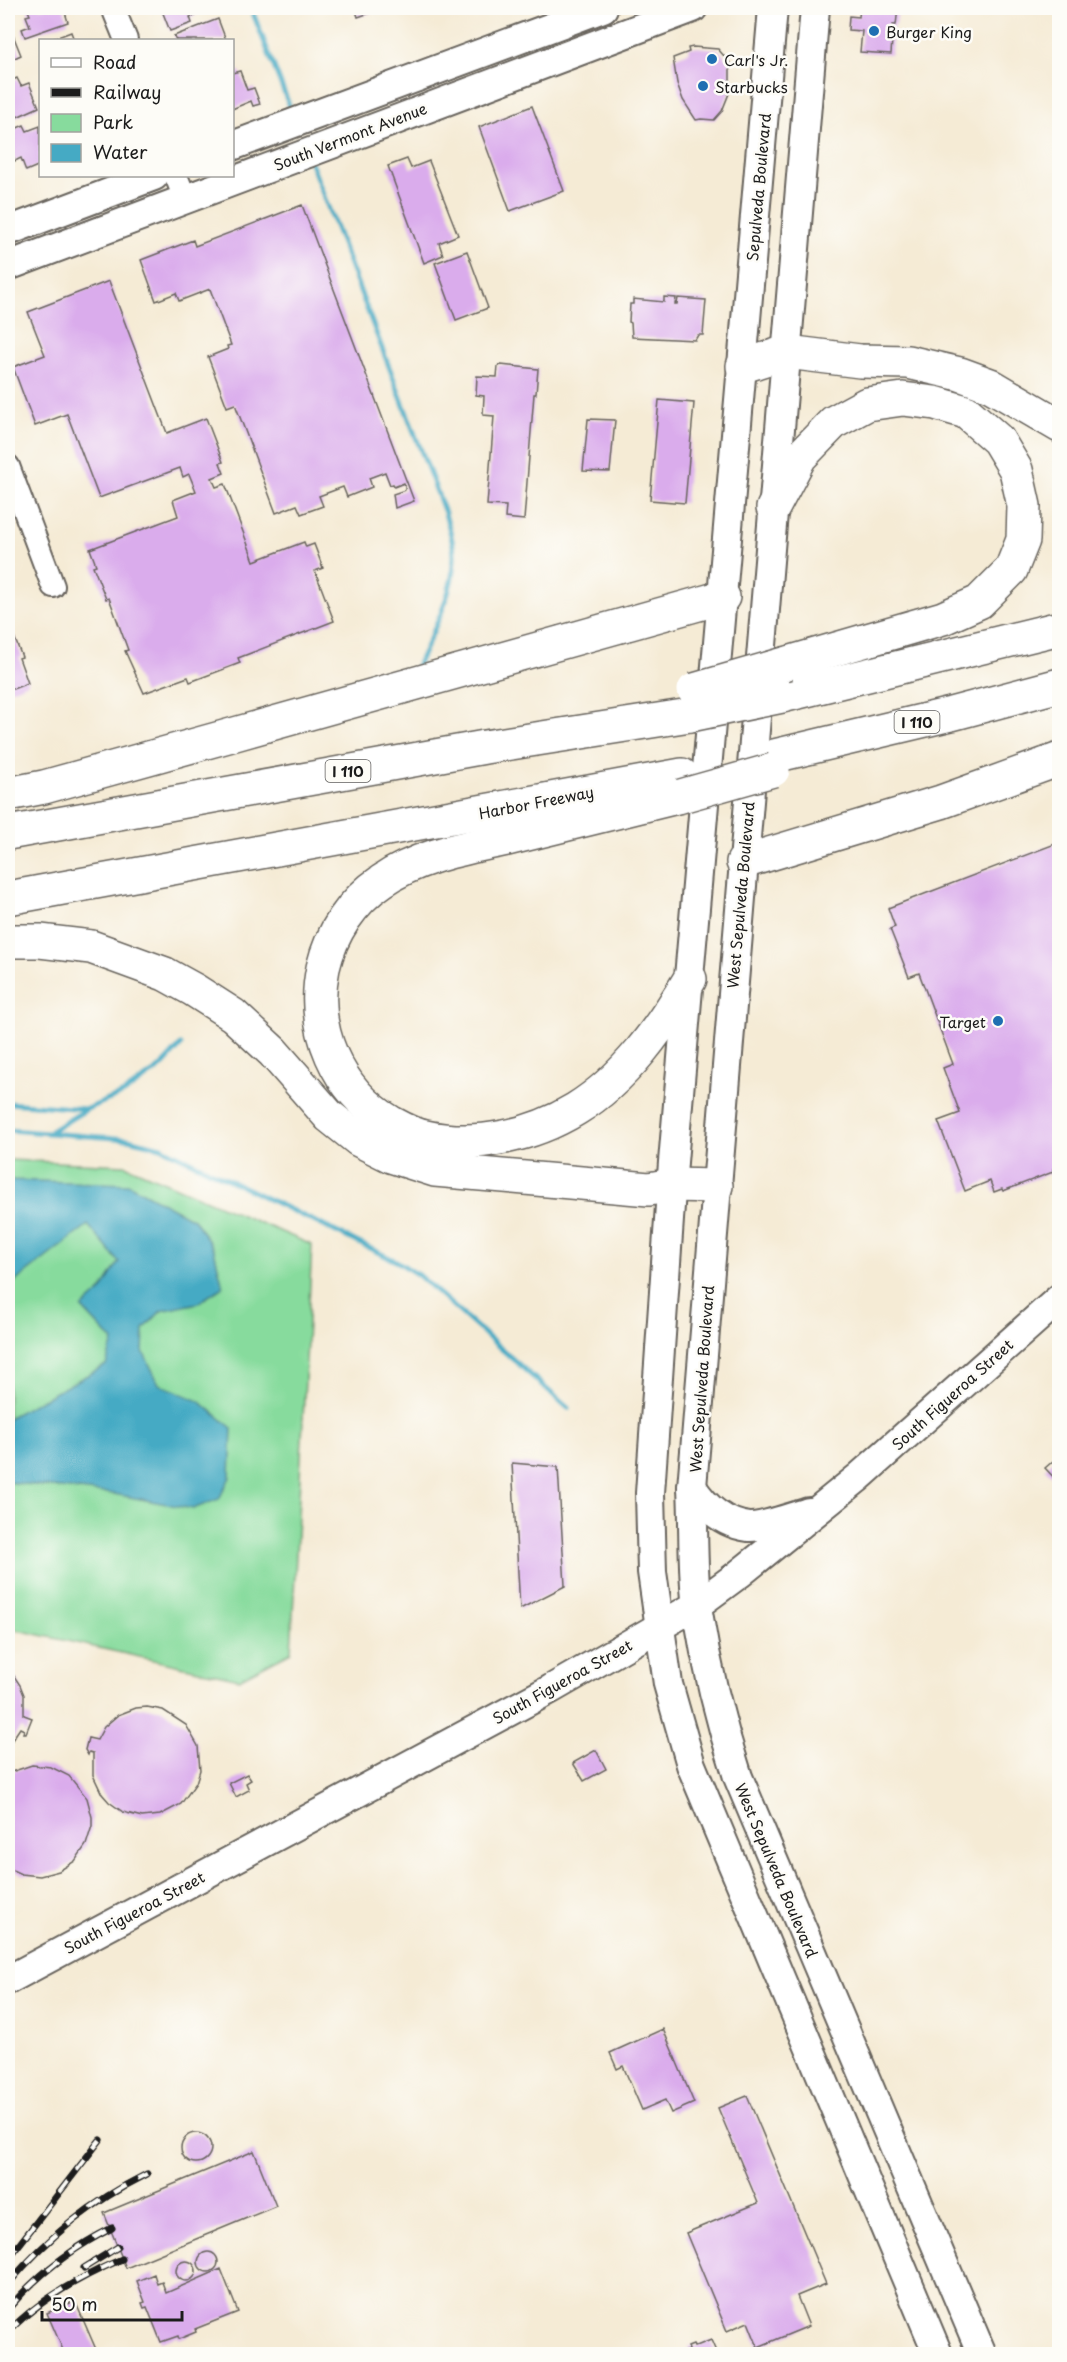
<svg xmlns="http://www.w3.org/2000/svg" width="1067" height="2362" viewBox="0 0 1067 2362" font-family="'Playpen Sans',sans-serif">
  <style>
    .green { fill: #87db9d; stroke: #527c5c; stroke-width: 1.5 }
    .water { fill: #45aac4; stroke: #306370; stroke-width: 1.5 }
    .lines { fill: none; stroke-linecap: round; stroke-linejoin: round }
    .stream { stroke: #45aac4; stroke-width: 5 }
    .building { fill: #daacec }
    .minor-casing { stroke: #68645d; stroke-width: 26 }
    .major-casing { stroke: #68645d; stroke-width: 32 }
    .highway-casing { stroke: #68645d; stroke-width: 36 }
    .minor { stroke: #fff; stroke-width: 22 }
    .major { stroke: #fff; stroke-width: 28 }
    .highway { stroke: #fff; stroke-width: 33 }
    .rail-casing { stroke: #1c1c1c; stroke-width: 7 }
    .rail { stroke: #fdfcf7; stroke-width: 4.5; stroke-dasharray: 14; stroke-linecap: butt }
    .highway-bridge-casing { stroke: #68645d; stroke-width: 36; stroke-linecap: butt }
    .highway-bridge { stroke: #fff; stroke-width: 33 }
    .poi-dot { fill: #1f6fb2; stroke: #fdfcf7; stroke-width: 2 }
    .labels { text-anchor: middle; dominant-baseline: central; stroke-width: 5; stroke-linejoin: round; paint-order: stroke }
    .shield { fill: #fdfcf7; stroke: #605f5e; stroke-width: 1.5 }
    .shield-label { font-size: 14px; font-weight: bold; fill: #1c1c1c }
    .poi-label { font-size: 15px; fill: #1c1c1c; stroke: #fdfcf7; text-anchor: start }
    .street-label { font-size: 15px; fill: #1c1c1c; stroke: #fdfcf7 }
  </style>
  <rect width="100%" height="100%" fill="#fdfcf7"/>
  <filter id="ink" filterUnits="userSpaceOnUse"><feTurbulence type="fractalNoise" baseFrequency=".0167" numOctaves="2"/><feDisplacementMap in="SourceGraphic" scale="12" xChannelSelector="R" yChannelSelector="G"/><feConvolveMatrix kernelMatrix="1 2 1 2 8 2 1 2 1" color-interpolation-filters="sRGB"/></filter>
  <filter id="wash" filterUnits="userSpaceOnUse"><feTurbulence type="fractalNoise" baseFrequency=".008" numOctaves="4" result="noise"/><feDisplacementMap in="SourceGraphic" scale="24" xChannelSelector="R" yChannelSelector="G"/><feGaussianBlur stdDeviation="1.35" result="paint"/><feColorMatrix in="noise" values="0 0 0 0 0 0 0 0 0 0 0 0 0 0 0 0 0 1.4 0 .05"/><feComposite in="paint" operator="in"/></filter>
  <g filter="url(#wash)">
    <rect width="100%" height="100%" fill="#f5ebd5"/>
    <!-- green -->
    <polygon class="green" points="8,1160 125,1165 312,1245 291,1652 239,1679 8,1628"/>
    <!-- water -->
    <polygon class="water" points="8,1180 128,1184 195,1220 214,1250 223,1287 198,1303 161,1311 144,1329 143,1351 159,1384 199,1401 232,1428 230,1477 219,1499 193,1509 114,1494 8,1482 8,1418 106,1365 113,1341 82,1308 101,1291 119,1262 88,1225 8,1287"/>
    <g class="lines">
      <!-- stream -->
      <g class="stream">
        <polyline points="251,8 293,115"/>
        <path d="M 310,160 L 445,513 C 448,526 454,541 454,555 C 455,591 432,634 417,666"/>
        <polyline points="8,1103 86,1109"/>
        <polyline points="8,1130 128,1139 161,1147 398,1262 418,1275 568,1408"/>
        <polyline points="51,1131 87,1109 124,1093 161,1067 181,1045"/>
      </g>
    </g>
    <g id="blocks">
      <!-- building -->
      <g class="building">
        <polygon points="27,8 68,8 64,9 68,22 25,37 22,29 30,26 26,16 30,15"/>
        <polygon points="161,8 204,8 206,11 190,17 192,23 170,31"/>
        <polygon points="355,8 384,8 358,17"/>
        <polygon points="860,8 898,8 896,25 893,25 891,54 860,52 862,31 848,30 849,16 859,17"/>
        <polygon points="218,19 226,40 176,40 174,36"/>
        <polygon points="71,32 74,40 50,40"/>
        <polygon points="13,35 21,55 8,61 8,38"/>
        <polygon points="693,47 718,49 730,63 730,91 722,111 714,120 701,119 696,120 683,100 677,83 673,58 689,52 688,48"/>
        <polygon points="240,71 247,90 254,88 260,104 253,106 251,101 232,109 232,73"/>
        <polygon points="17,78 21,86 29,83 39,107 8,121 8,82"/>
        <polygon points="532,106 564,191 510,211 479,127"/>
        <polygon points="24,125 27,131 40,126 40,165 26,171 21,158 15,161 8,143 8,132"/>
        <polygon points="407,159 411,168 429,161 458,235 439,243 443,255 424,263 388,166"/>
        <polygon points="302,205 414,501 395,508 393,494 405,490 405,486 404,483 394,487 393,484 390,485 385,472 369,478 372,487 347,497 343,487 319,496 323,506 301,514 297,505 276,513 235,404 227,407 208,357 228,349 227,346 231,345 210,289 179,301 176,293 156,301 141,260 193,240 195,246"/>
        <polygon points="467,251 488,308 456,320 435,263"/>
        <polygon points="109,281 167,433 206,418 223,462 220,463 224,473 212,478 216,487 225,484 254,561 304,542 306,547 314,544 323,568 315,571 334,621 238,658 240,663 190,682 188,677 144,693 125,651 128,650 109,598 106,599 93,566 96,565 90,549 178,516 173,500 196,491 189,474 183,477 180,468 99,498 67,414 35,426 13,367 45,355 28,312"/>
        <polygon points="664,297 676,298 675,304 677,304 678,298 706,300 703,335 698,335 695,340 632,337 631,323 629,322 630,304 633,304 633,299 664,302"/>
        <polygon points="501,365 538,369 536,394 534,394 524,520 505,518 506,506 487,505 494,416 483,415 484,396 476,395 477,376 497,377 498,366"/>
        <polygon points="659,400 694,403 685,503 650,500"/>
        <polygon points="588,419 615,420 610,472 583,471"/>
        <polygon points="8,629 10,636 13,634 22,657 19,658 28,683 8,691"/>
        <polygon points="1060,842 1060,1167 1053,1169 1053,1172 1003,1191 1002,1189 994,1192 990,1181 965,1191 938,1121 960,1113 943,1068 953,1064 919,973 909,977 890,929 895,927 888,908"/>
        <polygon points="1060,1455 1060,1484 1045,1468"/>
        <polygon points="512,1463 558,1467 565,1586 520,1609"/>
        <polygon points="8,1667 20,1685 24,1695 24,1715 32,1718 26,1733 23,1733 24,1730 20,1728 8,1746"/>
        <polygon points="147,1707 163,1710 186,1725 198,1746 200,1770 196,1783 181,1804 160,1815 142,1817 123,1812 109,1802 102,1794 93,1775 93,1753 89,1752 88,1755 85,1750 88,1738 97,1740 104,1727 118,1715 136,1708"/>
        <polygon points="596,1750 606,1769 584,1781 573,1763"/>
        <polygon points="32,1765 51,1767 69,1776 87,1798 92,1817 92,1826 86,1845 75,1861 59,1871 40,1876 21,1874 8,1868 8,1773"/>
        <polygon points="247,1774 251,1780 246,1783 249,1790 236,1797 229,1783"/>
        <polygon points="663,2029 694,2103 671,2113 665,2100 642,2110 623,2066 617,2069 610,2053"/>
        <polygon points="747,2096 826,2284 797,2296 809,2326 758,2347 748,2322 727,2331 686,2233 758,2203 718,2108"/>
        <circle cx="196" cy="2148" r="15"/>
        <polygon points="254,2151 276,2206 126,2268 104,2213"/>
        <circle cx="208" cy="2262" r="10"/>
        <circle cx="186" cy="2271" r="10"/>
        <polygon points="221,2269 238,2312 195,2329 196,2332 179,2339 178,2336 161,2342 147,2307 144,2308 142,2303 145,2302 137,2281 154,2274 157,2284 162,2282 166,2293"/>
        <polygon points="75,2301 98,2354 53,2354 63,2350 47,2313"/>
        <polygon points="711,2340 717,2354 678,2354 689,2350 688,2347 693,2345 694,2347"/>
      </g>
    </g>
  </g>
  <g filter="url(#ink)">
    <use href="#blocks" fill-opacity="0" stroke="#68645d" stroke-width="1.5"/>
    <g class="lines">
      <defs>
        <g id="minor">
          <polyline points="113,8 126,40"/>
          <polyline points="176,176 185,198"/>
          <polyline points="8,466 53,586"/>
        </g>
        <g id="major">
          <polyline points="773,8 673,1162 650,1493 652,1572 668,1684 691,1765 938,2354"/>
          <path d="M 815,8 L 692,1487 C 694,1525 692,1570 697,1607 C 706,1664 720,1722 738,1777 L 982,2354"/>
          <polyline points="232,146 603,8"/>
          <polyline points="8,231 154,176"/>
          <polyline points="8,266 693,8"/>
          <path d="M 692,1487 C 705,1507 724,1524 749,1527 C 761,1528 795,1516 809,1512"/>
          <polyline points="8,1980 551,1689 697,1605 739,1574 859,1477 1060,1298"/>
        </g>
        <g id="highway">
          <polyline points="743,366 787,352 860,361 908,362 960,374 990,385 1060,426"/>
          <polyline points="773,508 800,457 834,422 867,404 903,399 935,403 966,412 998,440 1016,470 1024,506 1023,540 1011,570 979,602 943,618 788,663"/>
          <polyline points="782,696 1060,628"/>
          <polyline points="774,756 951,714 1060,685"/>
          <polyline points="8,794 44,787 235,734 723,597"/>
          <path d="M 681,796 C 624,810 567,824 511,838 C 467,848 419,855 382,881 C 352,901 331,933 323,968 C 310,1029 337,1090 390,1122 C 401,1128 413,1135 426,1137 C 476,1148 532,1136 576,1109 C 625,1079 661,1028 690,979"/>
          <polyline points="8,833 485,747 690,715"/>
          <polyline points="743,862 941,802 1060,759"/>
          <polyline points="8,898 682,775"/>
          <polyline points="8,941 40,941 91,947 165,974 194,990 233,1015 273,1052 329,1116 359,1140 391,1156 435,1170 649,1189 672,1185 716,1186"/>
        </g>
      </defs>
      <!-- minor casing -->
      <use href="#minor" class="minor-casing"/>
      <!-- major casing -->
      <use href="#major" class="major-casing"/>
      <!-- highway casing -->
      <use href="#highway" class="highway-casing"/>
      <!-- minor -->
      <use href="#minor" class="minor"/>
      <!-- major -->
      <use href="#major" class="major"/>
      <!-- highway -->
      <use href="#highway" class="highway"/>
      <defs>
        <g id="rail">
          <polyline points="8,2259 100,2140"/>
          <polyline points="84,2268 118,2247"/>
          <path d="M 8,2284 C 49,2236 91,2202 147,2174"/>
          <path d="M 8,2309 C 37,2275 72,2248 112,2228"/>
          <path d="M 8,2332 C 40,2299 80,2277 122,2259"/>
        </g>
      </defs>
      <!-- rail casing -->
      <use href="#rail" class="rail-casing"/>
      <!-- rail -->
      <use href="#rail" class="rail"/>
      <defs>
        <g id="highway-bridge">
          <polyline points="694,690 788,663"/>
          <polyline points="690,715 782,696"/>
          <polyline points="681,796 773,770"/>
        </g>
      </defs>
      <!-- highway-bridge casing -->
      <use href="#highway-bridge" class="highway-bridge-casing"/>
      <!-- highway-bridge -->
      <use href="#highway-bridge" class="highway-bridge"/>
    </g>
  </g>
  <!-- markers -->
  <g class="poi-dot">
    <circle cx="874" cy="31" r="6"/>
    <circle cx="712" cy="59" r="6"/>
    <circle cx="703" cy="86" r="6"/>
    <circle cx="998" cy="1021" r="6"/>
  </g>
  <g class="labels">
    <!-- shield labels -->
    <g class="shield">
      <rect x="894.5" y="711" width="45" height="22" rx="4.5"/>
      <rect x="325.5" y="760" width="45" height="22" rx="4.5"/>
    </g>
    <g class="shield-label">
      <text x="917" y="722">I 110</text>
      <text x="348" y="771">I 110</text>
    </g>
    <!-- poi labels -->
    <g class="poi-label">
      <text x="886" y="31">Burger King</text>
      <text x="724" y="59">Carl's Jr.</text>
      <text x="715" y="86">Starbucks</text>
      <text x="986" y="1021" text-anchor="end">Target</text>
    </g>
    <!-- street labels -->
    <g class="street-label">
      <text transform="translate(350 136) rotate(-21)">South Vermont Avenue</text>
      <text transform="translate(758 187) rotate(-85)">Sepulveda Boulevard</text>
      <text transform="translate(536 802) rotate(-11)">Harbor Freeway</text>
      <text transform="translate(740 895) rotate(-85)">West Sepulveda Boulevard</text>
      <text transform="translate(701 1379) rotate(-86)">West Sepulveda Boulevard</text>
      <text transform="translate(952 1394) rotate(-42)">South Figueroa Street</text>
      <text transform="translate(562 1681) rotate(-29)">South Figueroa Street</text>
      <text transform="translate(777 1870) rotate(67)">West Sepulveda Boulevard</text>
      <text transform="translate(134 1912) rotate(-28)">South Figueroa Street</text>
    </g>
  </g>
  <!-- margin -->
  <rect width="1067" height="2362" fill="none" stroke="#fdfcf7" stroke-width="30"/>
  <!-- legend -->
  <rect x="39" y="39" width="195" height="138" fill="#fdfcf7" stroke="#a3a29f" stroke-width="1.5"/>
  <rect x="51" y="58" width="30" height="9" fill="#ffffff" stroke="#a3a29f" stroke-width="1.5"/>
  <text x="93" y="69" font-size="18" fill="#1c1c1c">Road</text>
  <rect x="51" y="88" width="30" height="9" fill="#1c1c1c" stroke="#a3a29f" stroke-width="1.5"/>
  <text x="93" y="99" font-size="18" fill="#1c1c1c">Railway</text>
  <rect x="51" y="114" width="30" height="18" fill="#87db9d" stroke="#a3a29f" stroke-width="1.5"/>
  <text x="93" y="129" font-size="18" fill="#1c1c1c">Park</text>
  <rect x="51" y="144" width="30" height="18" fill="#45aac4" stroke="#a3a29f" stroke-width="1.5"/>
  <text x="93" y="159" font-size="18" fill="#1c1c1c">Water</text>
  <!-- scale -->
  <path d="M42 2311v9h140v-9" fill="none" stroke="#1c1c1c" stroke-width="3"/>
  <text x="51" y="2311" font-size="18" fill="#1c1c1c" stroke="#fdfcf7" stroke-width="4.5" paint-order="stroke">50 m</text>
</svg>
